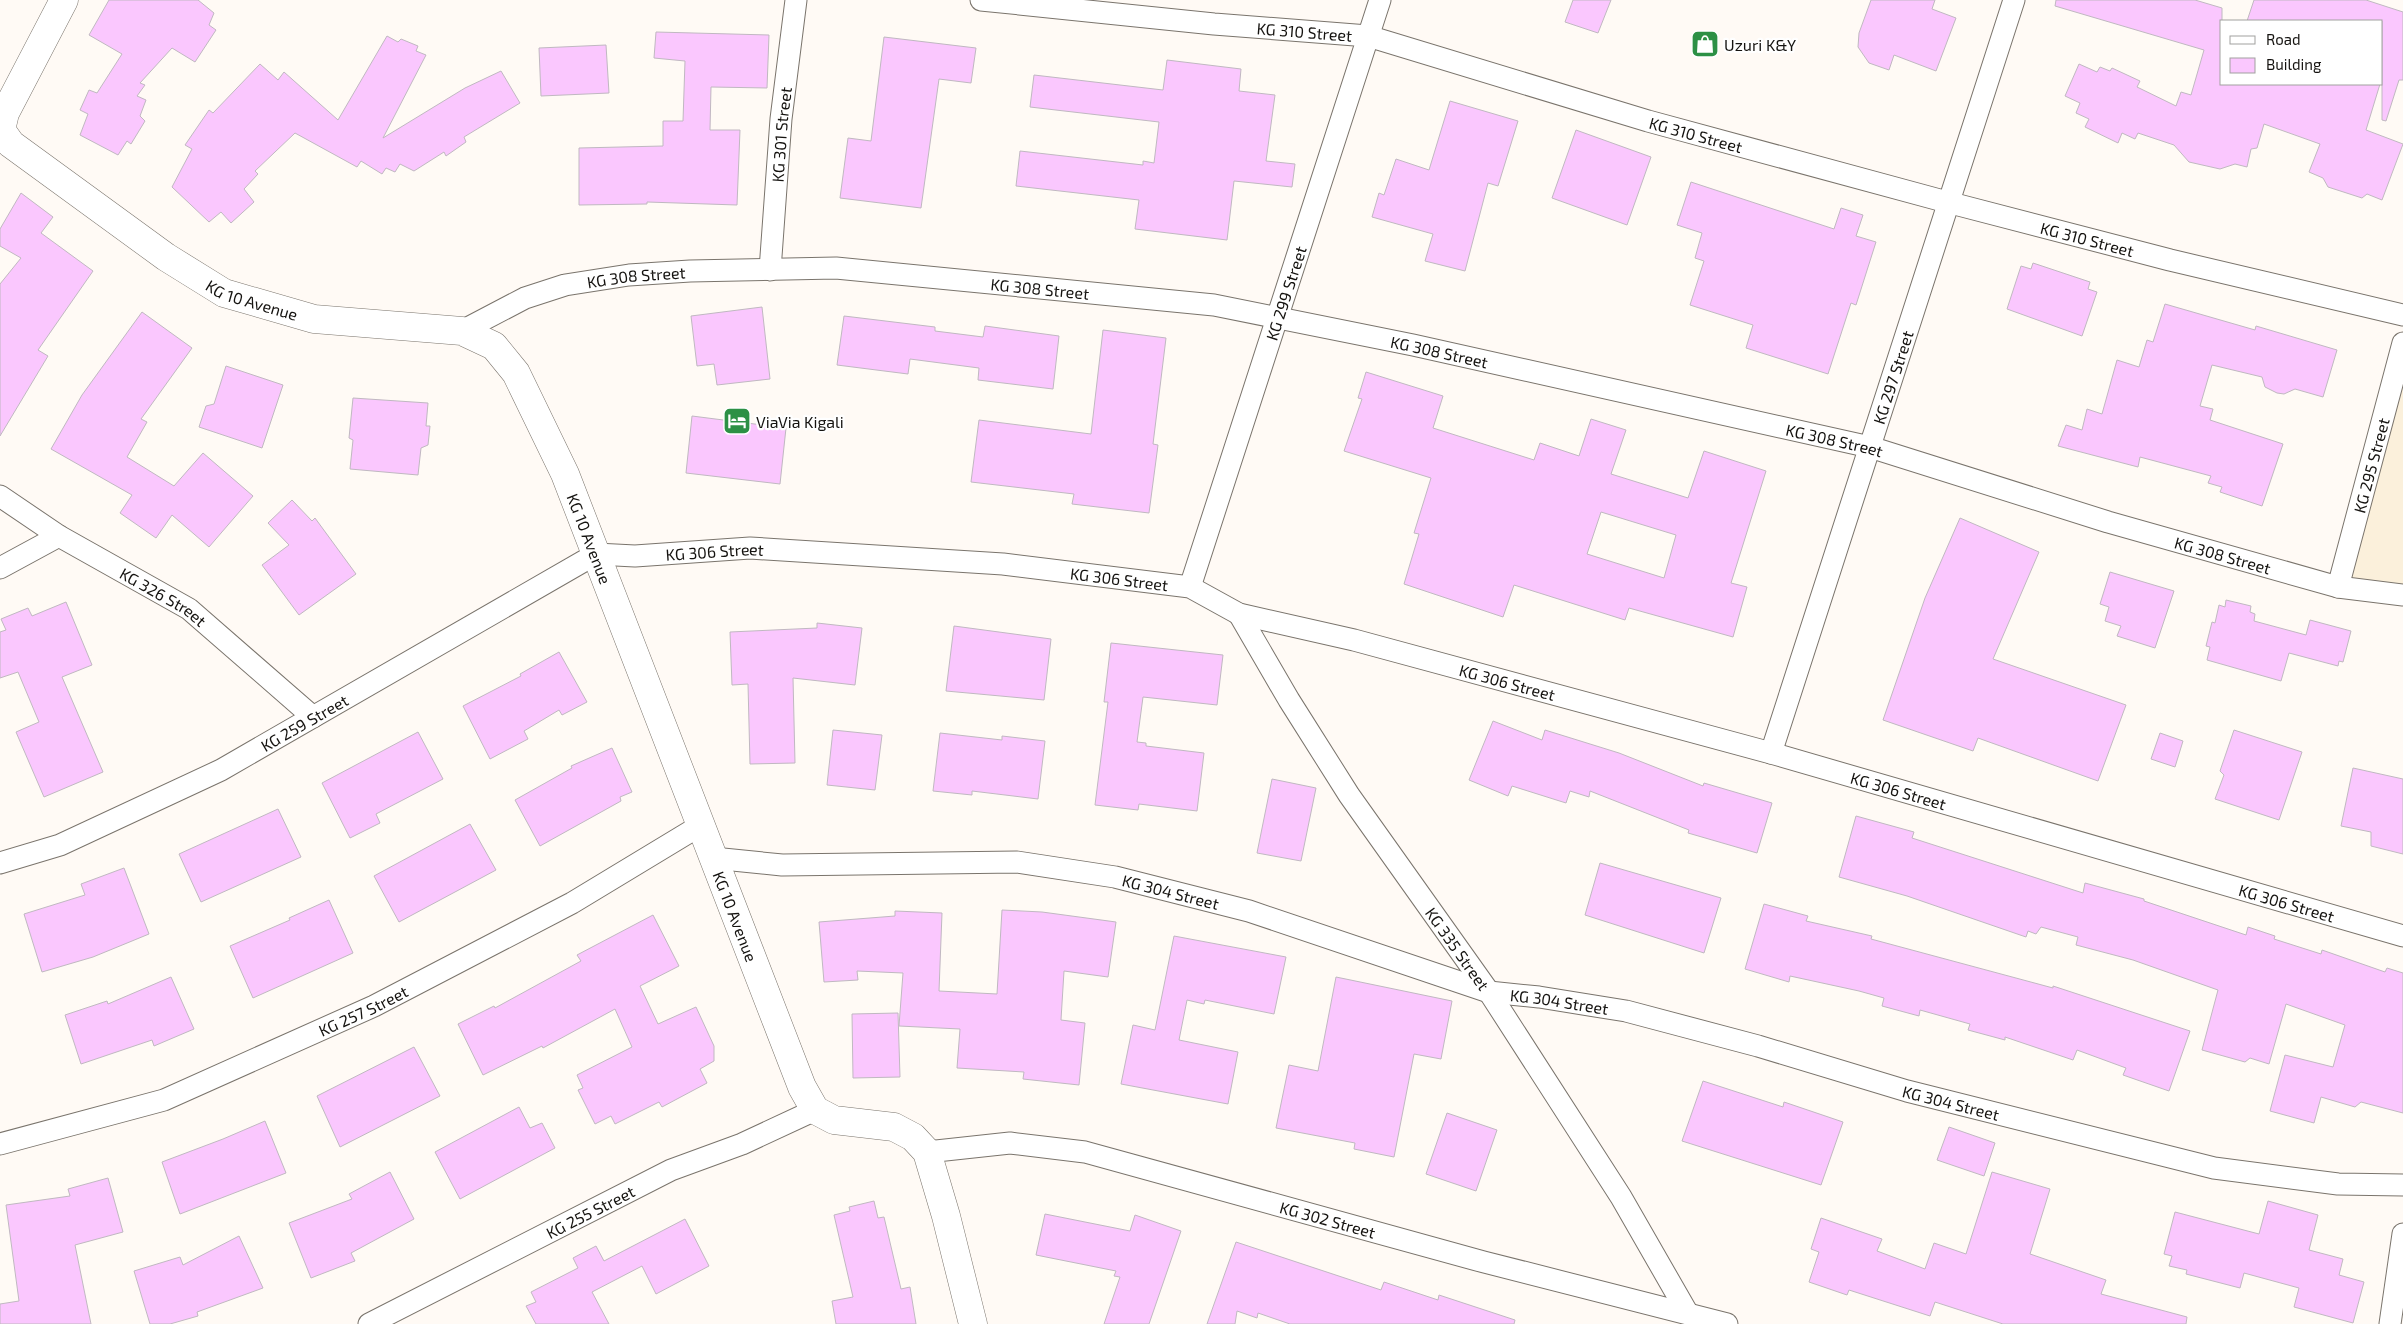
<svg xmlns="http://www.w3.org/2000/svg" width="2403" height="1324" viewBox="0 0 2403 1324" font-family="'Exo 2',sans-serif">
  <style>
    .education { fill: #fbf0db }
    .building { fill: #fac7fe; stroke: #c0b8c1; fill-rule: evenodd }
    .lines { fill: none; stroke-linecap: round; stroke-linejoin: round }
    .minor-casing { stroke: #7a746c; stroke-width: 23 }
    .tertiary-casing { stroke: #7a746c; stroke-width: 29 }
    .minor { stroke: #fff; stroke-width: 21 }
    .tertiary { stroke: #fff; stroke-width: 28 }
    .labels { text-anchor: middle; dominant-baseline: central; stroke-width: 4.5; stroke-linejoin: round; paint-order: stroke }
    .street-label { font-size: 16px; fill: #151310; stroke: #fff }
    .poi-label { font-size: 16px; fill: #151310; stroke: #fff; text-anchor: start }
  </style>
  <rect width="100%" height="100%" fill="#fffaf5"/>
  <!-- education -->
  <polygon class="education" points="2403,357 2403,595 2338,587"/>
  <!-- building -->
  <g class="building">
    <polygon points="109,0 198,0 214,13 209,25 216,30 195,62 172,48 140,83 145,85 137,96 146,100 140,116 145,121 131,144 127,141 118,155 80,135 88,114 80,110 89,90 97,93 122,54 89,35"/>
    <polygon points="1573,0 1611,0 1598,33 1565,22"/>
    <polygon points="1871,0 1935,0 1932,9 1956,18 1936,71 1894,55 1889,70 1869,63 1858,47 1859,33"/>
    <polygon points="2056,0 2195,0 2222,8 2222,84 2380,84 2366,130 2403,144 2382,200 2367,194 2362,198 2328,187 2323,178 2309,172 2320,144 2264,124 2257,148 2251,149 2247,167 2235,164 2220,169 2189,162 2174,145 2138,133 2135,139 2122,133 2118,143 2085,127 2089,119 2076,113 2080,103 2065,96 2079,64 2097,72 2100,67 2110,71 2112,68 2140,81 2137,87 2176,106 2181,92 2191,95 2204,50 2055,6"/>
    <polygon points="2254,0 2366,0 2403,12 2403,80 2399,80 2386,121 2382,120 2382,21 2247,21"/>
    <polygon points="656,32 769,35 767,88 711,87 710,130 740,130 737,205 647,202 647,204 579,205 579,148 663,146 663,121 683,121 685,61 654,58"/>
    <polygon points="387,36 398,42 401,39 418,46 416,51 426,55 383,138 465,88 501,71 520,103 464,137 466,142 446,156 444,152 414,171 400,164 395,172 386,168 382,174 361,161 357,167 295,133 255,171 258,174 244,189 254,202 231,223 221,212 209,222 172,187 192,149 185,145 209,110 213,113 260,64 278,80 284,72 338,120"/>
    <polygon points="884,37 976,48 971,83 939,79 921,208 840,198 848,138 871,141"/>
    <polygon points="606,45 609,93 541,96 539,48"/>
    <polygon points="1167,60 1241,69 1239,91 1275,95 1266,161 1295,164 1292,187 1234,181 1227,240 1135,229 1139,200 1016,186 1020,151 1143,165 1143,161 1154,163 1159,122 1030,107 1034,75 1163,90"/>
    <polygon points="1450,101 1518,121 1498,186 1488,183 1465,271 1425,261 1433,234 1372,217 1379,193 1384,195 1396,159 1429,170"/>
    <polygon points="1576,130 1651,157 1627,225 1552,198"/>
    <polygon points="1691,182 1834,229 1841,208 1863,215 1856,236 1876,242 1856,305 1851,303 1828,374 1746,348 1753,325 1690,305 1704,261 1695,258 1702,233 1677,225"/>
    <polygon points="21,193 53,217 41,233 93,271 38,350 48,356 0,436 0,284 21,258 0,246 0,229"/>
    <polygon points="2033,263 2090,282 2088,289 2097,292 2082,336 2007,309 2021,266 2031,269"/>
    <polygon points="2165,304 2255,330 2256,326 2337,350 2323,397 2295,389 2284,394 2277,393 2265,387 2262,377 2212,365 2200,406 2213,409 2210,420 2283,444 2262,506 2220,492 2222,487 2208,483 2211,476 2140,457 2138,467 2058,446 2066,425 2082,430 2087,409 2102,414 2117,360 2139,367 2147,340 2153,342"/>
    <polygon points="762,307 770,379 717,385 714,364 697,366 691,316"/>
    <polygon points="142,312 192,348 141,419 147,422 127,457 174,486 203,453 253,496 209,547 172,515 156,538 120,513 132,495 51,449 82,395"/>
    <polygon points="844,316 935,327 935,331 983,337 985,326 1059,336 1053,389 978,380 979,368 910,359 908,374 837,365"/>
    <polygon points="1103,330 1166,338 1153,444 1158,445 1149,513 1072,504 1074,494 971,482 979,420 1091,434"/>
    <polygon points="226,366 283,385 262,448 199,427 206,406 214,404"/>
    <path d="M 1366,372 L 1443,396 L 1433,428 L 1534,460 L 1540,443 L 1579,456 L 1591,419 L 1626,430 L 1611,474 L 1688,498 L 1704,451 L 1766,471 L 1731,583 L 1747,587 L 1733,637 L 1629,608 L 1625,620 L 1514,585 L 1503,617 L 1404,584 L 1419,534 L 1414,533 L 1431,478 L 1344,451 L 1362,399 L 1358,398 ZM 1601,512 L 1676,535 L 1664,578 L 1587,554 Z"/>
    <polygon points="353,398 428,403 426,426 430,426 428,445 421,448 418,475 350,469 353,440 349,438"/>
    <polygon points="692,416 786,428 780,484 686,473"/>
    <polygon points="292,500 312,521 315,518 356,574 299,615 262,565 289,545 268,523"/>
    <polygon points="1960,518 2039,552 1993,659 2126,705 2098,781 1978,738 1973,751 1883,720 1925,598"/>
    <polygon points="2110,572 2174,591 2155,648 2117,636 2121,626 2105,621 2109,607 2100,604"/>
    <polygon points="2226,600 2251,606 2250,612 2255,614 2254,621 2306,635 2310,620 2351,631 2343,662 2339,661 2338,666 2289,653 2281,681 2207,660 2210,647 2206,646 2212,622 2215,623 2219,605 2225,607"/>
    <polygon points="66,602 92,665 62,677 103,772 44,797 16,732 39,722 18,672 0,678 0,632 6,630 1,619 28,608 32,616"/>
    <polygon points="817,623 862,628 855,685 793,678 795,763 750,764 748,684 732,685 730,632 817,628"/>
    <polygon points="954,626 1051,639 1044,700 946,691"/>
    <polygon points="1111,643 1223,655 1217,705 1143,697 1137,742 1146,743 1146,746 1204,753 1197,811 1139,804 1138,810 1095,805 1108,702 1104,702"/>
    <polygon points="559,652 587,702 562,715 559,710 524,731 528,739 490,759 463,706 521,676 520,674"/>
    <polygon points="1493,721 1542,740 1545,730 1619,753 1703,786 1704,783 1772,803 1757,853 1688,833 1689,830 1590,791 1589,797 1570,791 1566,803 1512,786 1508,796 1469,780"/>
    <polygon points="833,730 882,735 875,790 827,785"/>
    <polygon points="2234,730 2302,752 2279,820 2215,799 2224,775 2220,771"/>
    <polygon points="418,732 443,779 376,814 380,823 350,838 322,783"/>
    <polygon points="940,733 1002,740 1002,736 1045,741 1038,799 972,791 972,795 933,791"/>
    <polygon points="2160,733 2183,741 2175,767 2151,759"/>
    <polygon points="612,748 632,792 620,797 621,801 540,846 515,800 572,768 571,766"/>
    <polygon points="2353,768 2403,779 2403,854 2371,846 2371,832 2341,826"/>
    <polygon points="1272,779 1316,788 1301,861 1257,853"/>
    <polygon points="278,809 301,857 201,902 179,854"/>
    <polygon points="1856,816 1914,832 1912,838 2083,893 2085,883 2144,899 2144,901 2246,935 2248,927 2275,936 2274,939 2321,954 2322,950 2385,972 2387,968 2403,973 2403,1113 2361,1102 2355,1107 2321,1097 2314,1123 2270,1111 2285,1055 2333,1067 2345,1025 2286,1004 2269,1064 2250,1058 2245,1062 2202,1050 2218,990 2133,960 2076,945 2078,937 2041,927 2036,934 2028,931 2026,937 1907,896 1839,877"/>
    <polygon points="470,824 496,870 399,922 374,876"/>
    <polygon points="1600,863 1721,898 1704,953 1585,915"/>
    <polygon points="124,868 149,934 93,957 42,972 24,914 85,895 81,884"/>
    <polygon points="329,900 353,953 253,998 230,946 290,920 289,918"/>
    <polygon points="1764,904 1808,916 1806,921 1872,936 1871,939 2053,988 2053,986 2190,1031 2169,1091 2123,1075 2126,1068 2077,1050 2073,1060 2005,1037 2005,1040 1968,1030 1970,1024 1920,1010 1919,1016 1882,1006 1884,998 1859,991 1790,976 1789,982 1745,969"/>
    <polygon points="1002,910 1042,912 1116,922 1108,977 1064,971 1061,1020 1085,1023 1079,1085 1023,1079 1024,1072 957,1068 960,1029 899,1026 903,973 857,971 858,980 824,982 819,922 895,916 895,911 942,913 939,991 997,994"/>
    <polygon points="653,915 679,966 640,986 658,1024 696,1007 714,1046 714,1061 700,1069 707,1083 662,1107 659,1102 615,1124 611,1116 595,1124 578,1090 583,1088 577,1075 632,1047 615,1009 543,1048 542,1046 483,1075 458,1024 494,1006 495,1008 581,961 577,955"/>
    <polygon points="1174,936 1286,957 1274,1014 1205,1000 1204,1004 1187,1000 1179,1040 1238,1052 1228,1104 1121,1084 1133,1025 1155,1030"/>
    <polygon points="171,977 194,1029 154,1046 152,1040 81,1064 65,1015 107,1001 108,1004"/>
    <polygon points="1336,977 1452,1001 1441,1059 1414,1054 1394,1157 1354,1149 1355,1143 1276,1128 1289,1065 1318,1071"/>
    <polygon points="898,1013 900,1077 853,1078 852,1014"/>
    <polygon points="414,1047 440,1096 340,1147 317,1096"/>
    <polygon points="1703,1081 1783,1107 1784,1102 1843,1122 1821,1185 1682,1141"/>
    <polygon points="519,1107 530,1128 542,1123 555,1148 460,1199 435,1152"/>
    <polygon points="1447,1113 1497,1130 1476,1191 1426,1174"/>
    <polygon points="265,1121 286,1173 180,1214 162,1162 223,1139"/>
    <polygon points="1949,1127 1995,1143 1984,1176 1937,1160"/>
    <polygon points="390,1172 414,1219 351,1253 355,1261 311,1278 289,1223 352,1199 349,1194"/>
    <polygon points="1992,1172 2050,1189 2030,1254 2106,1280 2101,1294 2187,1317 2186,1324 2003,1324 1935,1302 1930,1316 1849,1290 1847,1295 1809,1282 1819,1252 1811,1249 1821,1218 1882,1239 1877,1251 1925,1269 1934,1243 1966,1254"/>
    <polygon points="108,1178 123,1232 75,1245 91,1324 0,1324 0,1304 19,1301 6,1205 70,1196 68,1189"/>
    <polygon points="874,1201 878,1218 884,1217 901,1289 910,1287 916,1324 836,1324 832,1301 853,1297 834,1215 850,1211 849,1207"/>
    <polygon points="2268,1201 2318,1215 2309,1250 2343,1259 2339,1275 2364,1282 2353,1323 2294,1307 2299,1288 2244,1273 2240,1288 2186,1274 2187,1270 2169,1266 2172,1256 2164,1254 2175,1212 2259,1234"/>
    <polygon points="1045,1214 1130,1231 1135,1215 1181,1231 1149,1324 1104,1324 1120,1277 1114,1276 1116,1271 1036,1255"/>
    <polygon points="685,1219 709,1266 656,1294 642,1266 592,1292 609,1324 536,1324 526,1306 536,1302 531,1292 578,1268 573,1258 596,1246 604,1261"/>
    <polygon points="239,1236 263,1288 197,1312 198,1316 170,1324 150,1324 134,1271 180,1257 183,1265"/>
    <polygon points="1236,1242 1381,1290 1384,1282 1438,1300 1439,1295 1515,1320 1514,1324 1290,1324 1258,1313 1257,1318 1237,1311 1235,1324 1207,1324"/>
  </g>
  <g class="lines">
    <defs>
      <g id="minor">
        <path id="s1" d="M 981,0 L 1214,24 L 1368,36 L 1648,121 L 1947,202 L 2170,260 L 2403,315"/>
        <path id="s2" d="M 770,270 L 781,119 L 796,0"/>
        <path id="s3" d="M 462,331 L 525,298 L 565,285 L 629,275 L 690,271 L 836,268 L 1214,305 L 1413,345 L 1870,447 L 2108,522 L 2338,587 L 2403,595"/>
        <path id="s4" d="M 0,496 L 59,536 L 189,609 L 313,717"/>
        <polyline points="0,568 59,536"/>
        <path id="s5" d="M 1190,587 L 1380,0"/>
        <path id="s6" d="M 2338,587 L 2403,343"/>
        <path id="s7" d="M 1239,614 L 1289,700 L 1349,795 L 1489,992 L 1621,1197 L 1687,1312"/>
        <path id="s8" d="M 1771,753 L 2014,0"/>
        <path id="s9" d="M 713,858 L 782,865 L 1017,862 L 1115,877 L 1249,911 L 1489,992 L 1539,997 L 1626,1011 L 1758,1046 L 1907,1091 L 2214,1168 L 2338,1184 L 2403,1185"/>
        <path id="s10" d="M 0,863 L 60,845 L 221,770 L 596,554 L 635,556 L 750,548 L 1003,564 L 1190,587 L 1239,614 L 1354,640 L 1771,753 L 2403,936"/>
        <path id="s11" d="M 0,1144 L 164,1100 L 374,1006 L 572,903 L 701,825"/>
        <path id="s12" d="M 927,1152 L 1010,1143 L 1085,1152 L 1484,1262 L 1727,1324"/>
        <path id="s13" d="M 369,1324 L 671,1170 L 742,1144 L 815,1110"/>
        <polyline points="2390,1324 2403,1234"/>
      </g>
      <g id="tertiary">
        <path id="s14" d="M 64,0 L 5,113 L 1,130 L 11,144 L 166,257 L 224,293 L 314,319 L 462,331 L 494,346 L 516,373 L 565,474 L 802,1087 L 815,1110 L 834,1120 L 894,1127 L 913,1137 L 927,1152 L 946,1216 L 973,1324"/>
      </g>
    </defs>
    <!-- minor casing -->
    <use href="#minor" class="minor-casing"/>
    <!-- tertiary casing -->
    <use href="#tertiary" class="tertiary-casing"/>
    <!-- minor -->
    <use href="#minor" class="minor"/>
    <!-- tertiary -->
    <use href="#tertiary" class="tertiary"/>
  </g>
  <!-- icons -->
  <defs>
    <symbol id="shop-square" viewBox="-11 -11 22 22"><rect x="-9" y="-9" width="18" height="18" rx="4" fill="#2c9045" stroke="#fff"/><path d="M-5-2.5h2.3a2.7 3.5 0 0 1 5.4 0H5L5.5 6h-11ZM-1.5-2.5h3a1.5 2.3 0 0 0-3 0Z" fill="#fff"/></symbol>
    <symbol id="hotel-square" viewBox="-11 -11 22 22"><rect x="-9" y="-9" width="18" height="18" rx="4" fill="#2c9045" stroke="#fff"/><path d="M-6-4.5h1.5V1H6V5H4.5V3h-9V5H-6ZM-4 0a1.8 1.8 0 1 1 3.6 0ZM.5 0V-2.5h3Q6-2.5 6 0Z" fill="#fff"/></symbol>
  </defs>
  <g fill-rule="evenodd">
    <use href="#shop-square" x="1689" y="28" width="32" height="32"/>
    <use href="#hotel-square" x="721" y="405" width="32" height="32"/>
  </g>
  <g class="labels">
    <!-- street labels -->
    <g class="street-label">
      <text stroke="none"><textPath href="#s1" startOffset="325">KG 310 Street</textPath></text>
      <text stroke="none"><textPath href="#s1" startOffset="731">KG 310 Street</textPath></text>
      <text stroke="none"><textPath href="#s2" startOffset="136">KG 301 Street</textPath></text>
      <text stroke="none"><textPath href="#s1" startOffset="1136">KG 310 Street</textPath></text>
      <text stroke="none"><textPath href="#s3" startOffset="185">KG 308 Street</textPath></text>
      <text stroke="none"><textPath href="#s3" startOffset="590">KG 308 Street</textPath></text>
      <text stroke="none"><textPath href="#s5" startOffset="309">KG 299 Street</textPath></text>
      <text stroke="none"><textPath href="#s14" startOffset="451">KG 10 Avenue</textPath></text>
      <text stroke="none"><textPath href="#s3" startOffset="995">KG 308 Street</textPath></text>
      <text stroke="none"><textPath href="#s8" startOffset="395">KG 297 Street</textPath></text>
      <text stroke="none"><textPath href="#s3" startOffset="1400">KG 308 Street</textPath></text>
      <text stroke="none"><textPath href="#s6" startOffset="126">KG 295 Street</textPath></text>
      <text stroke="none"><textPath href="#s14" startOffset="916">KG 10 Avenue</textPath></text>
      <text stroke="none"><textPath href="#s10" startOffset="792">KG 306 Street</textPath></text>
      <text stroke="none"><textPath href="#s3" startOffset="1805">KG 308 Street</textPath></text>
      <text stroke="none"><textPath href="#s10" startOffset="1198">KG 306 Street</textPath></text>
      <text stroke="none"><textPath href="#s4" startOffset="192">KG 326 Street</textPath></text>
      <text stroke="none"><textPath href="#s10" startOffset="1602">KG 306 Street</textPath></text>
      <text stroke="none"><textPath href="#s10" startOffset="336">KG 259 Street</textPath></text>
      <text stroke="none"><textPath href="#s10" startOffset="2008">KG 306 Street</textPath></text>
      <text stroke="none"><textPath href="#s9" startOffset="461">KG 304 Street</textPath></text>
      <text stroke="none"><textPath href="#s10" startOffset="2412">KG 306 Street</textPath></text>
      <text stroke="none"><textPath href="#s14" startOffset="1321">KG 10 Avenue</textPath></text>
      <text stroke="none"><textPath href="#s7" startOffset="400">KG 335 Street</textPath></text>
      <text stroke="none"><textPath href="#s9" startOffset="866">KG 304 Street</textPath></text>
      <text stroke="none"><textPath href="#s11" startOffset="388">KG 257 Street</textPath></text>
      <text stroke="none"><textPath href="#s9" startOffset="1271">KG 304 Street</textPath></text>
      <text stroke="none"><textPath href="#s13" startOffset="248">KG 255 Street</textPath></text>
      <text stroke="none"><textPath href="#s12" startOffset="411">KG 302 Street</textPath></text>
    </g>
    <!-- poi labels -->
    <g class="poi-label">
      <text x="1724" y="44">Uzuri K&amp;Y</text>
      <text x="756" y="421">ViaVia Kigali</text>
    </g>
  </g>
  <!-- legend -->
  <rect x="2220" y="20" width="162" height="65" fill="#ffffff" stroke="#a1a19f"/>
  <rect x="2230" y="36" width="25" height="8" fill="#ffffff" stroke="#a1a19f"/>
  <text x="2266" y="45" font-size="15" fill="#151310">Road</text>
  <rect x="2230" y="58" width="25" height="15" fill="#fac7fe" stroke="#a1a19f"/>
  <text x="2266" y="70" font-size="15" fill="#151310">Building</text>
</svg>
